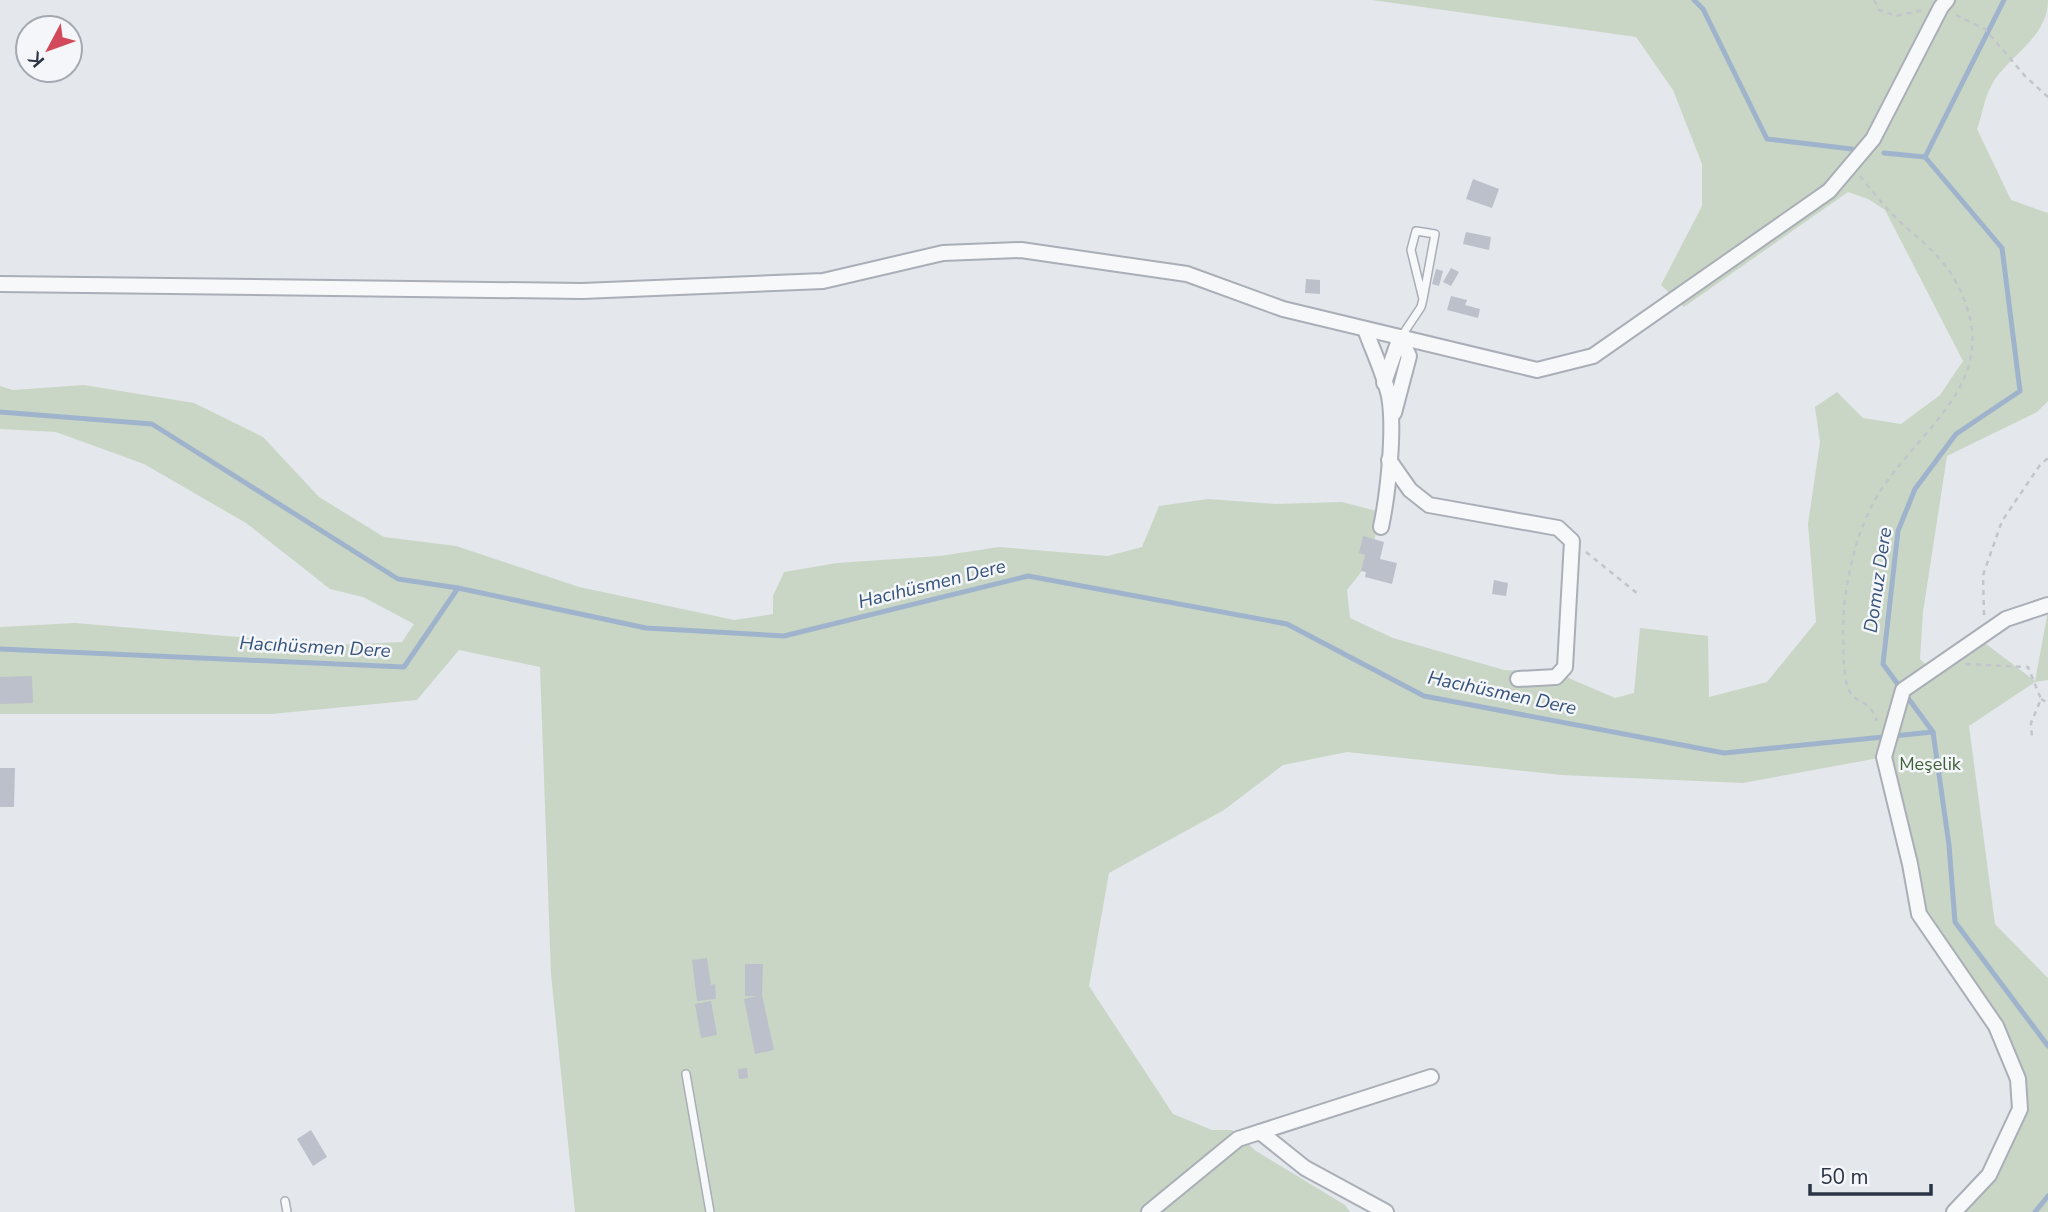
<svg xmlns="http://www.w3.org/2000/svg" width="2048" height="1212" viewBox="0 0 2048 1212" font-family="'Nunito Sans',sans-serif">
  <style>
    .green { fill: #c9d6c5 }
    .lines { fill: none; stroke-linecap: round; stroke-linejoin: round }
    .stream { stroke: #9fb4cc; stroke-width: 5 }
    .building { fill: #bbc0ca }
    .lane-casing { stroke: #a9aeb7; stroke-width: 10 }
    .street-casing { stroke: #a9aeb7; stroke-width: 18 }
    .path { stroke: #c2c5cb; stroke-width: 2.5; stroke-dasharray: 5 5; stroke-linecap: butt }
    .lane { stroke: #f7f8fa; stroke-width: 7 }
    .street { stroke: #f7f8fa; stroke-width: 14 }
    .labels { text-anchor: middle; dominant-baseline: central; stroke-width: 5; stroke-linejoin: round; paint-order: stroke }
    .park-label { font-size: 18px; fill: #3f6138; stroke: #f4f6f9 }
    .water-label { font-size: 19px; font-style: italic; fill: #34527a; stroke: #f4f6f9 }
  </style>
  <rect width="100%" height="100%" fill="#e4e7ec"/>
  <!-- green -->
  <path class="green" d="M 1372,0 L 2048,0 C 2048,39 2006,57 1991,86 C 1984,99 1982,116 1977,129 L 2011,200 L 2048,213 L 2048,401 L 2037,412 L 1947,456 L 1923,612 L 1920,659 L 1931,670 L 1978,638 L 2035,681 L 2048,611 L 2048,680 L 2035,682 L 1969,726 L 1995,924 L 2048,978 L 2048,1212 L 1954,1212 L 1989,1175 L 2020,1109 L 1996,1026 L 1919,914 L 1884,757 L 1743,783 L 1561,775 L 1347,752 L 1283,765 L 1224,810 L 1109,873 L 1089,986 L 1173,1114 L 1212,1130 L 1232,1130 L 1256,1151 L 1345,1205 L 1350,1212 L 575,1212 L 551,974 L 540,667 L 459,650 L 417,700 L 271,714 L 0,714 L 0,627 L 75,623 L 331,645 L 402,642 L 414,624 L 363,597 L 330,589 L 246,523 L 144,464 L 56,432 L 0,429 L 0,386 L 13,390 L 84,385 L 194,403 L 263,437 L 319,497 L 384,537 L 456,546 L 579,587 L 734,620 L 773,614 L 773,596 L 784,572 L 837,563 L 940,556 L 999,547 L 1108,556 L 1142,547 L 1159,506 L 1208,499 L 1276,504 L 1342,502 L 1377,511 C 1376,550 1372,560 1347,590 L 1350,618 L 1393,638 L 1504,670 L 1557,673 L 1615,698 L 1634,693 L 1640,628 L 1708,636 L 1709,697 L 1767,682 L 1816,622 L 1808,524 L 1820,442 L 1815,407 L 1837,392 L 1863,418 L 1901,424 L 1940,395 L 1963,361 L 1885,210 L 1868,199 L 1848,192 L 1684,307 L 1661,285 L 1702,206 L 1702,164 L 1673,90 L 1636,37 Z"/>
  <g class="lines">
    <!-- stream -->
    <g class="stream">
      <polyline points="1694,0 1703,9 1767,139 1852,149"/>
      <polyline points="2004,0 1925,157 2002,248 2020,391 1956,434 1915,489 1898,531 1883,664 1933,732 1949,845 1955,922 2048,1046"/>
      <polyline points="1884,153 1925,157"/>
      <polyline points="0,412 152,424 398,579 458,588"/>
      <polyline points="0,649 404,667 458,588 646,628 784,636 1028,576 1287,624 1424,696 1724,753 1933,732"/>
      <polyline points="2035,1212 2048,1196"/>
    </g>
  </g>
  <!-- building -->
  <g class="building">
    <polygon points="1473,179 1499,189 1492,208 1466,199"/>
    <polygon points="1466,232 1491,237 1489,250 1463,244"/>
    <polygon points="1451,268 1459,272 1451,286 1443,282"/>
    <polygon points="1436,269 1443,271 1439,286 1432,284"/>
    <polygon points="1306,279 1320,280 1320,294 1305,293"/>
    <polygon points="1451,296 1467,300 1465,305 1480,309 1478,318 1447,310"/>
    <polygon points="1363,536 1384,542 1380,559 1397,563 1392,584 1365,577 1366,572 1361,571 1365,555 1359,553"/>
    <polygon points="1494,580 1508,583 1506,596 1492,594"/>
    <polygon points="32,676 33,703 0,704 0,677"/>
    <polygon points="0,768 15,768 14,807 0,807"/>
    <polygon points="707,958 711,985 715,984 716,999 697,1001 692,960"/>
    <polygon points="745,964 763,964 762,995 774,1050 755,1054 744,999 757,996 745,996"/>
    <polygon points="711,1001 717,1035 701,1038 695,1004"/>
    <polygon points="747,1068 748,1078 739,1079 738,1069"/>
    <polygon points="311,1130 327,1157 313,1166 297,1139"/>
  </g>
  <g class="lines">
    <defs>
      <g id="lane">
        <polyline points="1401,337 1421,307 1423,299 1435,234 1416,231 1411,250 1423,299"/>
        <polyline points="686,1074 710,1212"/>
        <polyline points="285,1201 287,1212"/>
      </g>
      <g id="street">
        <polyline points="0,284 582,291 823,281 943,253 1021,250 1187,274 1283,309 1537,370 1593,356 1829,191 1873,139 1941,7 1947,0"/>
        <path d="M 1365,329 C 1373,351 1384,374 1389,396 C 1395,429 1388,494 1381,527"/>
        <polyline points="1384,383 1400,337"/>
        <polyline points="1394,413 1409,356 1400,337"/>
        <polyline points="1389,460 1410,490 1429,505 1558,528 1572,541 1565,667 1556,677 1518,679"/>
        <polyline points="1260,1132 1305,1168 1386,1212"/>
        <polyline points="1149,1212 1238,1139 1431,1077"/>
        <polyline points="1954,1212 1989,1175 2020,1109 2018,1079 1996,1026 1919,914 1910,864 1884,757 1903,690 2006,619 2048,605"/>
      </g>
    </defs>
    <!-- lane casing -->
    <use href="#lane" class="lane-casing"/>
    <!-- street casing -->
    <use href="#street" class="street-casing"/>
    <!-- path -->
    <g class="path">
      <polyline points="1874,0 1879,10 1896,16 1923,10"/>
      <polyline points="1956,15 1985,29 2025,76 2048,97"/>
      <path d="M 1860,176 C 1872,191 1884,206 1898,220 C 1919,239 1943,257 1956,282 C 2007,377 1927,421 1881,490 C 1855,529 1842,591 1843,638 C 1844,652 1842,683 1852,695 C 1856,700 1864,702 1869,707 C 1872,710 1875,716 1877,721"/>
      <polyline points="1586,552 1638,594"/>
      <polyline points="1984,615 1983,575 2002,521 2040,465 2048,458"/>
      <polyline points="1966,664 2028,667 2041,699 2031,723 2032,739"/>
      <polyline points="2041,699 2048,703"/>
    </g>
    <!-- lane -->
    <use href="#lane" class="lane"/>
    <!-- street -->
    <use href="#street" class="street"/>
  </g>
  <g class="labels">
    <!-- park labels -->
    <g class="park-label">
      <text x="1930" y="764">Meşelik</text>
    </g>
    <!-- water labels -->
    <g class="water-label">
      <text transform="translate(1878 580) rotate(-82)">Domuz Dere</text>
      <text transform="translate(932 584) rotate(-14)">Hacıhüsmen Dere</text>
      <text transform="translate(315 647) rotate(3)">Hacıhüsmen Dere</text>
      <text transform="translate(1502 693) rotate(12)">Hacıhüsmen Dere</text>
    </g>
  </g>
  <!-- north arrow -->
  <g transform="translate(49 49) rotate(229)"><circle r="33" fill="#f4f6f9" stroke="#a4a8b1" stroke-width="2"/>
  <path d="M0-5L12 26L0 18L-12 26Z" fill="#d1495b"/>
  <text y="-10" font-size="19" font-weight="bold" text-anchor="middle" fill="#2b3445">K</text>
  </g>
  <!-- scale -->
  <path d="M1810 1184v10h121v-10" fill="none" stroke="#2b3445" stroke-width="3.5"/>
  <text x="1820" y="1184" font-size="21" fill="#2b3445" stroke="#f4f6f9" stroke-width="5" paint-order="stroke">50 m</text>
</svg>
